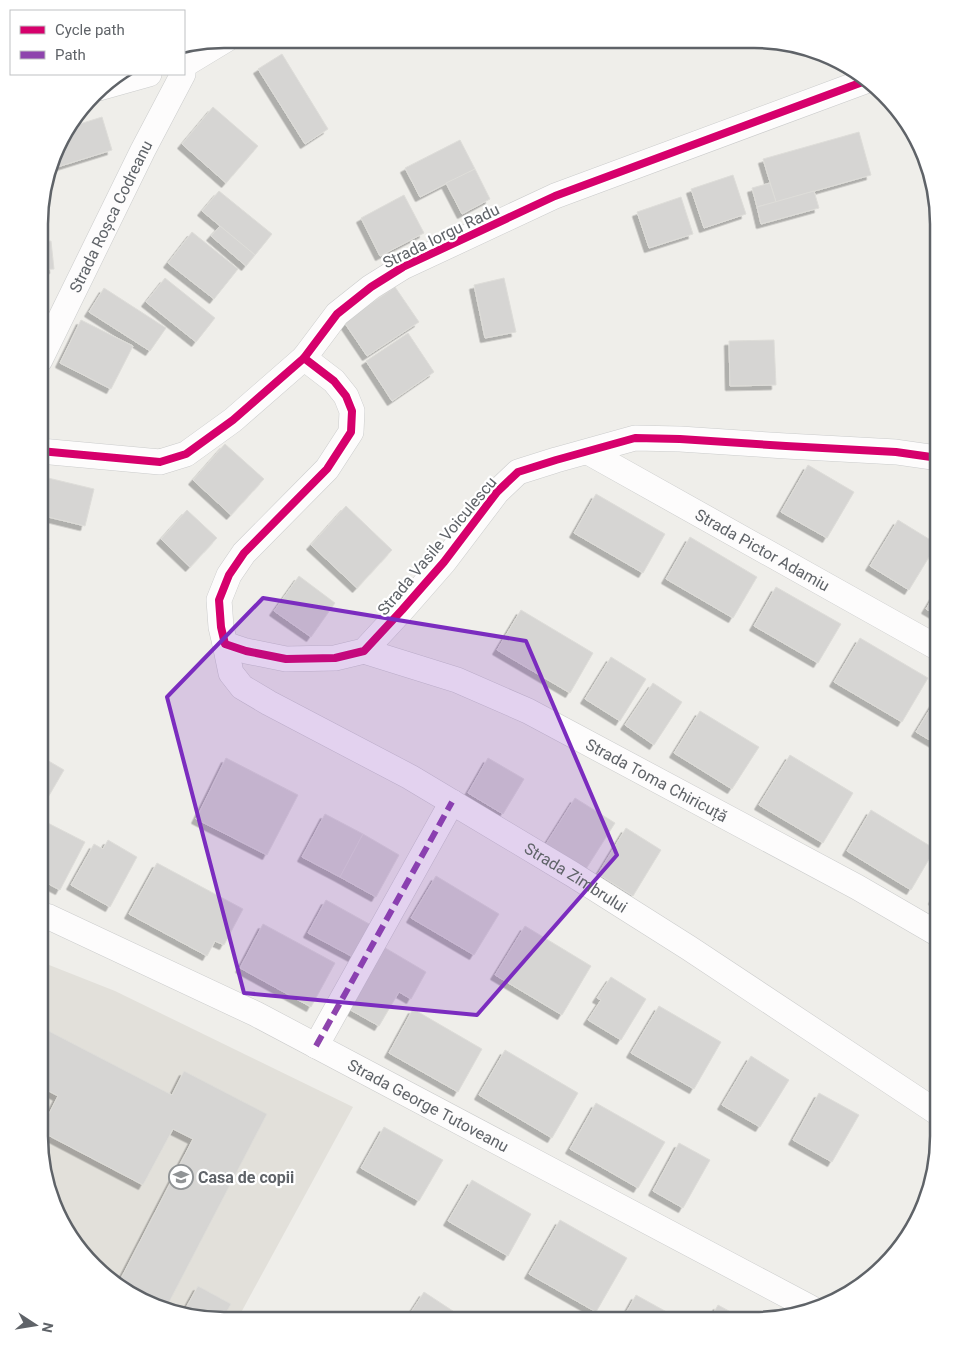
<svg xmlns="http://www.w3.org/2000/svg" width="977" height="1360" viewBox="0 0 977 1360" font-family="Roboto,sans-serif">
  <style>
    .education { fill: #e2e0da }
    .building { fill: #d6d5d3; stroke: #deddd9; filter: url(#shadow) }
    .lines { fill: none; stroke-linecap: round; stroke-linejoin: round }
    .street-casing { stroke: #cbcccc; stroke-width: 26 }
    .street { stroke: #fdfcfc; stroke-width: 25 }
    .quiet { stroke: #8e44ad; stroke-width: 6; stroke-dasharray: 12 6; stroke-linecap: butt }
    .cycleway-casing { stroke: #fff; stroke-width: 11 }
    .cycleway { stroke: #d6006c; stroke-width: 8 }
    .marked { fill: #7b2cbf; fill-opacity: 0.2; stroke: #7b2cbf; stroke-width: 4; stroke-linejoin: round }
    .labels { text-anchor: middle; dominant-baseline: central; stroke-width: 4.5; stroke-linejoin: round; paint-order: stroke }
    .street-label { font-size: 16px; fill: #5f6368; stroke: #fff }
    .poi-label { font-size: 16px; font-weight: bold; fill: #5f6368; stroke: #fff; text-anchor: start }
    .rim { fill: none; stroke: #5f6368; stroke-width: 2.5 }
  </style>
  <defs>
    <filter id="shadow"><feDropShadow dx="-4.5" dy="4.5" stdDeviation="0" flood-color="#0004"/></filter>
  </defs>
  <rect width="100%" height="100%" fill="#efeeea"/>
  <!-- education -->
  <polygon class="education" points="39,961 115,991 353,1107 237,1320 200,1320 153,1307 111,1283 58,1218 39,1136"/>
  <!-- building -->
  <g class="building">
    <polygon points="282,54 328,129 305,144 258,69"/>
    <polygon points="213,107 258,146 226,183 182,144"/>
    <polygon points="102,117 112,150 51,169 63,132 67,128"/>
    <polygon points="859,132 871,175 776,202 763,159"/>
    <polygon points="460,140 475,169 420,197 405,168"/>
    <polygon points="475,169 490,199 462,214 446,183"/>
    <polygon points="733,175 746,214 704,228 691,189"/>
    <polygon points="770,183 776,202 757,207 752,188"/>
    <polygon points="219,191 272,234 255,255 202,211"/>
    <polygon points="814,191 819,208 761,224 757,207"/>
    <polygon points="404,195 424,233 380,256 361,218"/>
    <polygon points="681,197 693,234 649,248 637,212"/>
    <polygon points="220,226 255,255 246,266 211,236"/>
    <polygon points="192,232 238,269 214,299 168,263"/>
    <polygon points="51,241 54,269 40,270 40,242"/>
    <polygon points="165,278 215,318 196,342 146,302"/>
    <polygon points="504,278 516,332 485,338 474,285"/>
    <polygon points="395,287 419,322 367,356 344,322"/>
    <polygon points="104,288 166,328 150,351 89,312"/>
    <polygon points="81,320 133,346 111,389 60,363"/>
    <polygon points="408,333 434,372 392,401 366,361"/>
    <polygon points="774,340 776,385 730,386 729,341"/>
    <polygon points="225,444 264,479 231,515 193,480"/>
    <polygon points="808,465 854,492 827,538 781,512"/>
    <polygon points="44,477 94,489 85,526 40,515 40,492"/>
    <polygon points="596,494 665,534 643,573 574,533"/>
    <polygon points="346,506 392,550 357,588 311,545"/>
    <polygon points="187,510 217,538 190,567 161,539"/>
    <polygon points="898,520 937,544 909,590 870,566"/>
    <polygon points="690,537 757,577 733,618 666,579"/>
    <polygon points="40,544 49,548 40,570"/>
    <polygon points="299,576 335,603 311,637 274,611"/>
    <polygon points="776,587 841,624 818,663 754,626"/>
    <polygon points="938,589 938,616 926,609"/>
    <polygon points="521,610 593,653 570,693 497,650"/>
    <polygon points="860,638 928,678 902,722 834,682"/>
    <polygon points="611,657 646,679 620,721 585,699"/>
    <polygon points="653,683 682,702 654,745 625,725"/>
    <polygon points="938,696 938,745 916,732"/>
    <polygon points="700,711 759,747 732,789 674,753"/>
    <polygon points="790,755 853,793 823,843 759,805"/>
    <polygon points="40,756 64,770 40,811 39,811"/>
    <polygon points="226,758 298,795 267,855 196,819"/>
    <polygon points="488,758 524,779 503,814 468,793"/>
    <polygon points="575,798 615,823 586,869 546,844"/>
    <polygon points="871,810 935,849 911,890 847,851"/>
    <polygon points="325,814 363,834 340,877 302,857"/>
    <polygon points="40,819 85,842 60,890 39,879 39,821"/>
    <polygon points="626,828 661,850 633,896 598,874"/>
    <polygon points="363,834 399,855 376,897 340,877"/>
    <polygon points="108,840 137,857 110,907 71,885 94,844 103,849"/>
    <polygon points="157,863 243,909 224,945 215,941 207,956 129,914"/>
    <polygon points="436,876 499,914 474,955 411,918"/>
    <polygon points="938,890 938,903 933,900"/>
    <polygon points="326,900 371,925 353,957 308,933"/>
    <polygon points="263,924 335,963 311,1007 240,968"/>
    <polygon points="525,926 591,966 562,1015 495,975"/>
    <polygon points="382,946 426,972 411,999 399,992 379,1026 347,1008"/>
    <polygon points="611,977 646,999 621,1040 588,1020 601,1000 597,998"/>
    <polygon points="659,1006 721,1042 694,1089 631,1053"/>
    <polygon points="413,1009 482,1049 458,1092 389,1053"/>
    <polygon points="39,1026 172,1095 184,1071 267,1114 165,1310 153,1307 117,1286 193,1139 173,1129 143,1185 40,1131 58,1096 39,1086"/>
    <polygon points="505,1050 578,1093 552,1138 479,1095"/>
    <polygon points="751,1056 789,1080 760,1127 722,1105"/>
    <polygon points="819,1093 859,1115 832,1162 793,1140"/>
    <polygon points="596,1103 665,1142 638,1188 570,1149"/>
    <polygon points="384,1127 443,1160 419,1201 361,1168"/>
    <polygon points="679,1143 710,1160 683,1208 653,1191"/>
    <polygon points="472,1180 531,1214 508,1256 448,1221"/>
    <polygon points="560,1220 627,1258 596,1312 529,1274"/>
    <polygon points="198,1286 231,1304 222,1320 200,1320 182,1315"/>
    <polygon points="424,1292 459,1315 455,1320 406,1320"/>
    <polygon points="636,1295 683,1321 622,1320"/>
    <polygon points="718,1305 747,1321 709,1321"/>
  </g>
  <g class="lines">
    <defs>
      <g id="street">
        <polyline points="184,63 189,62 227,39"/>
        <polyline points="99,88 149,74"/>
        <polyline points="304,358 334,381 346,396 352,411 351,432 327,469 244,553 229,575 219,600 221,627 225,644 246,651 286,659 335,658 364,651 402,610 444,562 497,492 518,472 556,460 635,438 680,439 786,446 896,452 938,458"/>
        <path id="s1" d="M 40,360 L 143,150 L 183,74"/>
        <polyline points="40,451 160,462 186,454 233,420 304,358 337,314 371,287 403,267 555,196 868,80"/>
        <path id="s2" d="M 588,452 L 938,648"/>
        <path id="s3" d="M 225,644 L 231,673 L 242,687 L 269,703 L 410,777 L 572,874 L 689,948 L 938,1113"/>
        <path id="s4" d="M 364,651 L 457,680 L 528,711 L 857,887 L 938,934"/>
        <path id="s5" d="M 39,914 L 49,917 L 256,1014 L 811,1308"/>
        <polyline points="316,1046 452,802"/>
      </g>
    </defs>
    <!-- street casing -->
    <use href="#street" class="street-casing"/>
    <!-- street -->
    <use href="#street" class="street"/>
    <!-- quiet -->
    <polyline class="quiet" points="316,1046 452,802"/>
    <defs>
      <g id="cycleway">
        <polyline points="304,358 334,381 346,396 352,411 351,432 327,469 244,553 229,575 219,600 221,627 225,644 246,651 286,659 335,658 364,651 402,610 444,562 497,492 518,472 556,460 635,438 680,439 786,446 896,452 938,458"/>
        <polyline points="40,451 160,462 186,454 233,420 304,358 337,314 371,287 403,267 555,196 868,80"/>
      </g>
    </defs>
    <!-- cycleway casing -->
    <use href="#cycleway" class="cycleway-casing"/>
    <!-- cycleway -->
    <use href="#cycleway" class="cycleway"/>
  </g>
  <!-- marked area -->
  <path class="marked" d="M 263,598 L 526,641 L 617,855 L 477,1015 L 244,993 L 167,697 Z"/>
  <!-- icons -->
  <defs>
    <symbol id="school-ring" viewBox="-11 -11 22 22"><circle r="9.5" fill="#fff" stroke="#919496" stroke-width="1.5"/><path d="M0-5L7-2L0 1L-7-2ZM-4 1L0 2.5L4 1V4Q0 6-4 4Z" fill="#919496"/></symbol>
  </defs>
  <g fill-rule="evenodd">
    <use href="#school-ring" x="167" y="1163" width="28" height="28"/>
  </g>
  <g class="labels">
    <!-- street labels -->
    <g class="street-label">
      <text stroke="none"><textPath href="#s1" startOffset="160">Strada Roșca Codreanu</textPath></text>
      <text transform="translate(441 236) rotate(-26)">Strada Iorgu Radu</text>
      <text transform="translate(437 546) rotate(-50)">Strada Vasile Voiculescu</text>
      <text stroke="none"><textPath href="#s2" startOffset="200">Strada Pictor Adamiu</textPath></text>
      <text stroke="none"><textPath href="#s4" startOffset="321">Strada Toma Chiricuță</textPath></text>
      <text stroke="none"><textPath href="#s3" startOffset="432">Strada Zimbrului</textPath></text>
      <text stroke="none"><textPath href="#s5" startOffset="434">Strada George Tutoveanu</textPath></text>
    </g>
    <!-- poi labels -->
    <g class="poi-label">
      <text x="198" y="1177">Casa de copii</text>
    </g>
  </g>
  <!-- crop -->
  <path d="M0 0H977V1360H0ZM224 48H754A176 176 0 0 1 930 224V1136A176 176 0 0 1 754 1312H224A176 176 0 0 1 48 1136V224A176 176 0 0 1 224 48Z" fill="#fff" fill-rule="evenodd"/>
  <path class="rim" d="M224 48H754A176 176 0 0 1 930 224V1136A176 176 0 0 1 754 1312H224A176 176 0 0 1 48 1136V224A176 176 0 0 1 224 48Z"/>
  <!-- legend -->
  <rect x="10" y="10" width="175" height="65" fill="#ffffff" stroke="#bfc1c3"/>
  <rect x="20" y="26" width="25" height="8" fill="#d6006c" stroke="#bfc1c3"/>
  <text x="55" y="35" font-size="15" fill="#5f6368">Cycle path</text>
  <rect x="20" y="51" width="25" height="8" fill="#8e44ad" stroke="#bfc1c3"/>
  <text x="55" y="60" font-size="15" fill="#5f6368">Path</text>
  <!-- north arrow -->
  <g transform="translate(35 1325) rotate(102)" stroke="#ffffff" stroke-width="4" paint-order="stroke">
  <path d="M0-4L9 19L0 12L-9 19Z" fill="#5f6368"/>
  <text y="-8" font-size="14" font-weight="bold" text-anchor="middle" fill="#5f6368">N</text>
  </g>
</svg>
